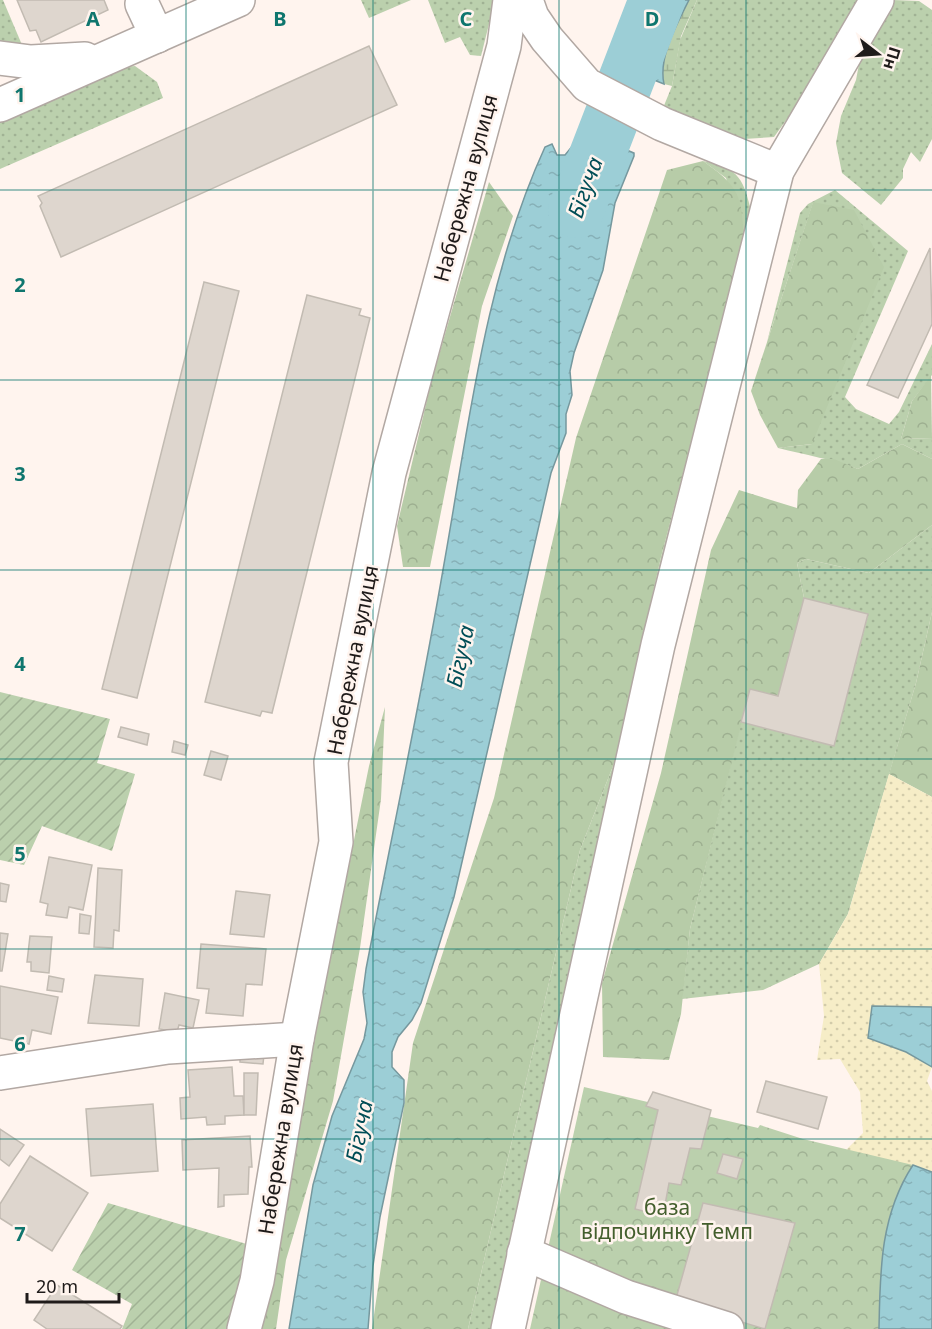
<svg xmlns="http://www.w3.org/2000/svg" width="932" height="1329" viewBox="0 0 932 1329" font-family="'Noto Sans',sans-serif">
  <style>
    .grass { fill: url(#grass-dots) }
    .forest { fill: url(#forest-crowns) }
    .wetland { fill: url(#wetland-marsh) }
    .sand { fill: url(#sand-dots) }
    .park { fill: url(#park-crowns) }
    .garden { fill: url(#garden-furrows) }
    .water { fill: url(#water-ripples); stroke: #76989e; stroke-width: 1.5 }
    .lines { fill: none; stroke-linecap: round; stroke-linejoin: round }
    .river { stroke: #9cced6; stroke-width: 56 }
    .building { fill: #ded6ce; stroke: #c2bbb2; stroke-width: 1.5 }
    .minor-casing { stroke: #b2a8a3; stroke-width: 36 }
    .minor { stroke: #fff; stroke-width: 33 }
    .grid { fill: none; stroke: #0f766e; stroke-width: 1.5; stroke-opacity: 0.55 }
    .labels { text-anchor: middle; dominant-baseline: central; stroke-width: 5; stroke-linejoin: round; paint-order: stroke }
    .street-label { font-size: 21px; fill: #1f1b1a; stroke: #fff4ee }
    .park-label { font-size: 21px; fill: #435e2c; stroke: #fff4ee }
    .water-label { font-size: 22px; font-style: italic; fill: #004d56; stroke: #fff4ee }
    .grid-label { font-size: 20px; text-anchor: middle; font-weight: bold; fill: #0f766e; stroke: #fff4ee; stroke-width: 5; stroke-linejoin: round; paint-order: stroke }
  </style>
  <defs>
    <pattern id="grass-dots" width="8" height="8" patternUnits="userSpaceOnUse" patternTransform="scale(1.5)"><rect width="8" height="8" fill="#bbd0ad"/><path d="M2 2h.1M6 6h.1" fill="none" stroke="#a0b294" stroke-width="1.8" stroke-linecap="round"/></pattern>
    <pattern id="forest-crowns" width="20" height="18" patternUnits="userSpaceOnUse" patternTransform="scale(1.5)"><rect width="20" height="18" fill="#b7cca8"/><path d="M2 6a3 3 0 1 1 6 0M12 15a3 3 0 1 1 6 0" fill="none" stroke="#9daf90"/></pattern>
    <pattern id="wetland-marsh" width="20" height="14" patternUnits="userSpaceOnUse" patternTransform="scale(1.5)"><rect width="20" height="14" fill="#bbd0ad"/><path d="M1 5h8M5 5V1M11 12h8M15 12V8" fill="none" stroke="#a0b294"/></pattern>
    <pattern id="sand-dots" width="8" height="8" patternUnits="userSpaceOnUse" patternTransform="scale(1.5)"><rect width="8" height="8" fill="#f6edc7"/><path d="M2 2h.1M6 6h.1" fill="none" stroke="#d2cbaa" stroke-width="1.8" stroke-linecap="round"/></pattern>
    <pattern id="park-crowns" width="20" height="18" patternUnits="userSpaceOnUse" patternTransform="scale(1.5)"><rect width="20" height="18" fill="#bbd0ad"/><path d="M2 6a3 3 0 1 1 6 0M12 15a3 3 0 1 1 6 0" fill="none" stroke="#a0b294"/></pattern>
    <pattern id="garden-furrows" width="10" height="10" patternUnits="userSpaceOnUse" patternTransform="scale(1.5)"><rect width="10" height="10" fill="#bbd0ad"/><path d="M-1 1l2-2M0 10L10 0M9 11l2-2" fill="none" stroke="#a0b294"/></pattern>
    <pattern id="water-ripples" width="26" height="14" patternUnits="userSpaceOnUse" patternTransform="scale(1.5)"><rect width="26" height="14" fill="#9cced6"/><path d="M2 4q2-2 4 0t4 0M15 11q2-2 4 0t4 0" fill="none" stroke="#86b0b7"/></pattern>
  </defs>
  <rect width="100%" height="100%" fill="#fff4ee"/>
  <!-- grass -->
  <g class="grass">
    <polygon points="0,0 3,0 25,52 0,53"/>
    <polygon points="361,0 411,0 369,18"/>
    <polygon points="428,0 495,0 481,56 470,55 460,37 445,43"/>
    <polygon points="697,0 864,0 813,83 774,137 744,139 663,108 672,86 680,40"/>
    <polygon points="893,0 919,1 932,10 932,139 920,162 911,152 903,169 903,178 881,205 842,173 836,143 841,116 856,80 862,48"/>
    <polygon points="135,66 157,82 163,98 0,169 0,119 115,68"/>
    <path d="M 703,161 C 741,169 743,179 752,214 L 499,1329 L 468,1329 L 580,850 L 615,761 L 661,557 L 744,243 L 726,178 Z"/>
    <path d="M 835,190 L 908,251 L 845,397 L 856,409 L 889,424 L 899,412 L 932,344 L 932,375 L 912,401 L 901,439 L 932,438 L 932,459 L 902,444 L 858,469 C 832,459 805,455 778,448 L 812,444 L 813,203 L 767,342 L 800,213 L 808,204 Z"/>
    <polygon points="932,525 932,612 916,683 848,914 819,964 763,990 682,999 690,929 741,722 834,746 868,615 804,598 797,563 806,559 869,573"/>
  </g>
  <!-- forest -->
  <g class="forest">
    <path d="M 703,161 C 742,188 742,198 744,243 L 661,557 L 615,761 L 580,850 L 468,1329 L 372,1329 L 413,1043 L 494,798 L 576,438 L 667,170 Z"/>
    <polygon points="489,182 513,216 482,306 430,567 403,567 397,526 432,379"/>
    <polygon points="813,202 854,210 884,267 812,444 778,448 760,415 751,391"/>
    <polygon points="931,375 932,438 901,439 912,401"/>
    <polygon points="902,444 932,459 932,525 869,573 806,559 797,563 804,598 778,696 750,689 690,929 681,1014 669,1060 603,1057 602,983 661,773 711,550 739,490 797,508 798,490 821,459 834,459 858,469"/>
    <polygon points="932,612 932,797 889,774 916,683"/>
    <polygon points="385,707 381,799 360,948 333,1101 286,1260 276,1329 255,1329 369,766"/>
  </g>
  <!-- wetland -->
  <path class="wetland" d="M 689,0 L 697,0 L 681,36 L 672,86 L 664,84 C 658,57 677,24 689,0 Z"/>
  <!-- sand -->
  <polygon class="sand" points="889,774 932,797 932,1007 872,1006 868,1038 906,1052 932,1067 927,1081 932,1091 932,1172 913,1166 880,1277 879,1329 765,1329 847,1149 863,1133 860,1092 840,1059 817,1060 824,1016 819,964 848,914"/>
  <!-- park -->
  <path class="park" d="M 584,1087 L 758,1128 L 760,1125 L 803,1139 L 913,1165 C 881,1215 880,1272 879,1329 L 530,1329 Z"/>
  <!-- garden -->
  <g class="garden">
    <polygon points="0,692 110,719 97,763 135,774 112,851 42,826 24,865 0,860"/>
    <polygon points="108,1203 250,1245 229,1329 122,1329 132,1304 72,1270"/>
  </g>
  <!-- water -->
  <g class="water">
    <path d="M 630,0 L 689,0 C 677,24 658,57 664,84 L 606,61 Z"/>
    <path d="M 584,132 L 634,153 L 634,156 L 615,203 L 603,270 L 574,353 L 570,371 L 572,395 L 566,414 L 566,433 L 551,473 L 454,897 L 421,1003 L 412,1020 L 398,1037 L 392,1052 L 392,1067 L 404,1080 L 404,1103 L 380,1217 L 373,1266 L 368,1329 L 289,1329 L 313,1185 L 332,1116 L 364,1039 L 367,1023 L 363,992 L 366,969 C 392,834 421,699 444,564 C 469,424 485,278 545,147 L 552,144 L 557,155 L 565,155 Z"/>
    <polygon points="872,1006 932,1007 932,1067 906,1052 868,1038"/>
    <path d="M 913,1165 L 932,1172 L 932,1329 L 879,1329 C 880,1272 880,1215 913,1165 Z"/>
  </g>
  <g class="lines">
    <!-- river -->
    <polyline class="river" points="576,210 657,0"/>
  </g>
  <!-- building -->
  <g class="building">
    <polygon points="17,0 104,0 108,10 41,42 36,30 30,31"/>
    <polygon points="369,46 397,105 61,257 40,206 42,203 38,196"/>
    <polygon points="930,248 932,324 898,398 867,385"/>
    <polygon points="204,282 239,291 137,698 102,689"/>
    <polygon points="307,295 361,309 359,315 370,318 272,713 262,711 260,716 205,702"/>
    <polygon points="804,598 868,614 834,746 741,722 750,689 778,696"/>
    <polygon points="121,727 149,734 147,745 118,737"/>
    <polygon points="174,741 188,745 185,755 172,752"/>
    <polygon points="211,751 228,756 221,780 204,775"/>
    <polygon points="49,857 92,865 83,910 69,907 67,918 46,915 48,904 40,902"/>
    <polygon points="98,868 122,870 119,931 114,930 113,948 94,947"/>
    <polygon points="0,883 9,885 6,902 0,901"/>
    <polygon points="236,891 270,895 264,937 230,934"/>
    <polygon points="80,914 91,916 89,934 79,933"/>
    <polygon points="0,933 8,934 2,971 0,971"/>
    <polygon points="30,936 52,937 49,973 31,971 31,962 27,962"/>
    <polygon points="201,944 266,949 262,985 246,984 243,1016 206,1013 209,989 197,988"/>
    <polygon points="95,975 143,979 139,1026 88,1023"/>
    <polygon points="49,976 64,979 62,992 47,990"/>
    <polygon points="0,986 58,997 51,1034 32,1030 29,1044 0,1038"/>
    <polygon points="165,993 199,1000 193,1028 179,1025 177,1032 159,1029"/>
    <polygon points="240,1053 264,1054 263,1064 240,1062"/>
    <polygon points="232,1067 234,1096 243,1096 244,1115 225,1116 225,1124 207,1125 206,1117 181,1119 180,1098 190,1097 188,1070"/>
    <polygon points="244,1073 258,1073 256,1115 244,1115"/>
    <polygon points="766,1081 827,1097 818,1129 757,1112"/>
    <polygon points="653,1092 711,1110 701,1149 690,1148 681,1185 669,1183 663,1216 635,1209 658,1110 646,1106"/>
    <polygon points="153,1104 158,1171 91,1176 86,1109"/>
    <polygon points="0,1129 24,1145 9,1166 0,1159"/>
    <polygon points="250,1136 252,1167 249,1167 248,1194 224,1195 224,1206 218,1207 219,1168 183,1170 182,1140"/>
    <polygon points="723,1154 743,1159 737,1179 717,1173"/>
    <polygon points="30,1156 88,1193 52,1251 0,1218 0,1204"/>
    <polygon points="703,1203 795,1223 765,1329 675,1302"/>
    <polygon points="57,1285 122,1326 120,1329 47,1329 34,1320"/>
  </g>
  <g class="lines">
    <defs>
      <g id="minor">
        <polyline points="526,0 532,17 547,39 587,85 662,124 777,171"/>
        <polyline points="142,4 157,36"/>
        <polyline points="0,58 31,62 85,59"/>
        <polyline points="0,105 238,0"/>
        <polyline points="0,1073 168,1047 297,1039"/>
        <polyline points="524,1253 626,1297 727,1329"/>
        <polyline points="244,1329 257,1281 297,1039 336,842 331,762 389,473 504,46 510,0"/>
        <polyline points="508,1329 658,645 777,171 877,0"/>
      </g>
    </defs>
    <!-- minor casing -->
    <use href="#minor" class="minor-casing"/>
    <!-- minor -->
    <use href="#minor" class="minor"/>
  </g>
  <!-- grid -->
  <path class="grid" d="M 186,0 L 186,1329M 373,0 L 373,1329M 559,0 L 559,1329M 746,0 L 746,1329M 0,190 L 932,190M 0,380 L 932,380M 0,570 L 932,570M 0,759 L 932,759M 0,949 L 932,949M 0,1139 L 932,1139"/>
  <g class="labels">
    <!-- street labels -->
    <g class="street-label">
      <text transform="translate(465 188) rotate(-75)">Набережна вулиця</text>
      <text transform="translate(352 660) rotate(-79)">Набережна вулиця</text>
      <text transform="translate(280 1139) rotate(-81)">Набережна вулиця</text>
    </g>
    <!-- park labels -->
    <g class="park-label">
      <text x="667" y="1207">база<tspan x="667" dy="24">відпочинку Темп</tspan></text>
    </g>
    <!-- water labels -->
    <g class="water-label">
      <text transform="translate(584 187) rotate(-70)">Бігуча</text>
      <text transform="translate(459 656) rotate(-78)">Бігуча</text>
      <text transform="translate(358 1131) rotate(-79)">Бігуча</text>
    </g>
  </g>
  <g class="grid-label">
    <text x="93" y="26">A</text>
    <text x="280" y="26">B</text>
    <text x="466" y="26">C</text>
    <text x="652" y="26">D</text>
    <text x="20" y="102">1</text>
    <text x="20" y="292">2</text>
    <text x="20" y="481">3</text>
    <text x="20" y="671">4</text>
    <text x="20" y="861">5</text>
    <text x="20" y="1051">6</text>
    <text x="20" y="1241">7</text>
  </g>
  <!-- north arrow -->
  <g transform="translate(878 54) rotate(107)" stroke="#fff4ee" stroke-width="4.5" paint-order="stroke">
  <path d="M0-4.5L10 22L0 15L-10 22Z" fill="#1f1b1a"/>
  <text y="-9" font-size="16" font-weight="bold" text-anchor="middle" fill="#1f1b1a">Пн</text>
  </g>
  <!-- scale -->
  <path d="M27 1293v9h92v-9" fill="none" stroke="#1f1b1a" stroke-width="3"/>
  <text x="36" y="1293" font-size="18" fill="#1f1b1a" stroke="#fff4ee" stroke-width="4.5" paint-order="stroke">20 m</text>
</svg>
